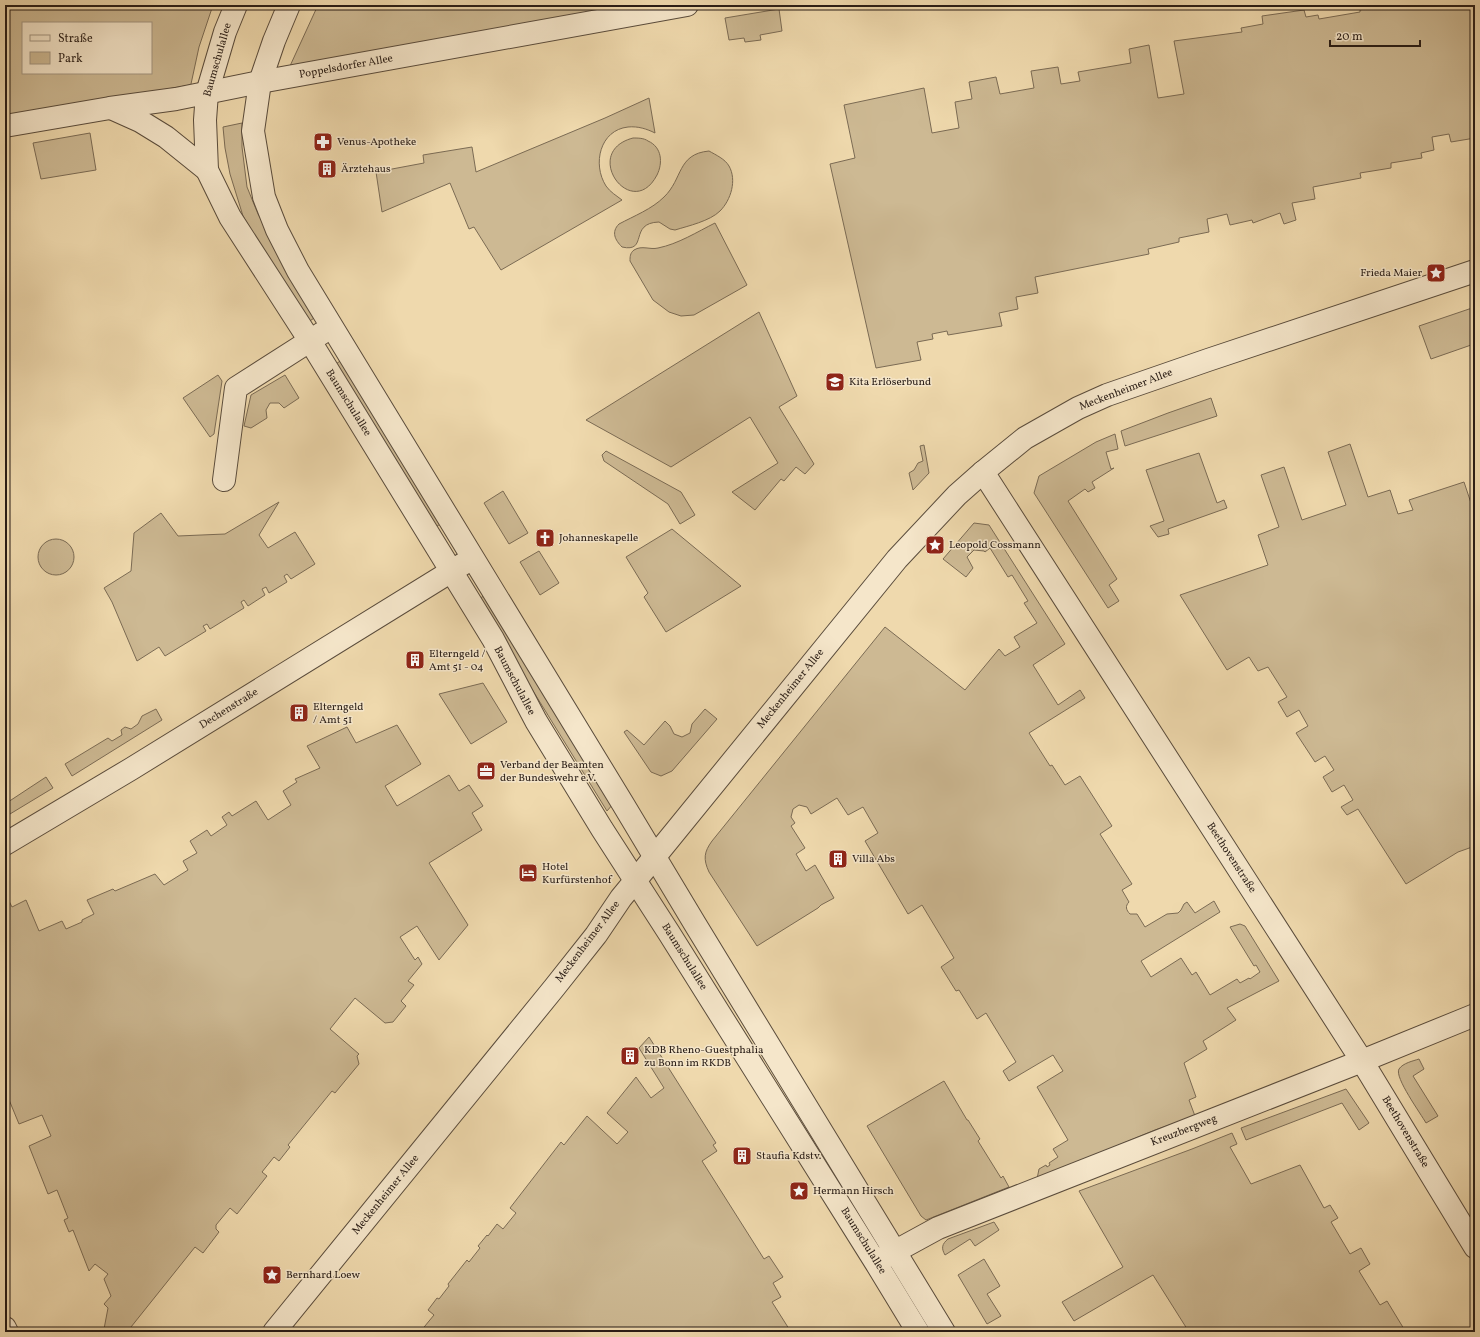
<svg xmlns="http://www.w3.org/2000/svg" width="1480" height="1337" viewBox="0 0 1480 1337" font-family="Vollkorn,serif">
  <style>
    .green { fill: #cdb993; stroke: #7b6b54; fill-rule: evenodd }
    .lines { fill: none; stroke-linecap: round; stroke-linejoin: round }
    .minor-casing { stroke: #5a4c3c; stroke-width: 24 }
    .minor { stroke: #f5e6ca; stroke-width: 22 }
    .labels { text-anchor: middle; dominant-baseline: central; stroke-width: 3; stroke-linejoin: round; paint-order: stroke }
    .street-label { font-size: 11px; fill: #291d16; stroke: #f5e6ca }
    .poi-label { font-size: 11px; fill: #291d16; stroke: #f5e6ca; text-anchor: start }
  </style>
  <rect width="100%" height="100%" fill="#efd9ad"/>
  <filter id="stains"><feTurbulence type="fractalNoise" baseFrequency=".005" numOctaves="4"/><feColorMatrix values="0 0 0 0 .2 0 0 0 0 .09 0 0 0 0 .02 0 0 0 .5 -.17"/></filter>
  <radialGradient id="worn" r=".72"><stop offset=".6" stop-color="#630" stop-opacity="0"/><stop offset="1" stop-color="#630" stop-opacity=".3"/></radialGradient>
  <!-- green -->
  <g class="green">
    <path d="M 5,5 L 213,5 L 199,47 L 191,84 L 190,85 L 5,118 ZM 23,23 L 151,23 L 151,73 L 23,73 Z"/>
    <polygon points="318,5 647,5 290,66"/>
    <polygon points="1372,5 1385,5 1386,7 1401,5 1421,5 1422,9 1441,5 1475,5 1475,138 1451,142 1449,134 1432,137 1434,150 1421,153 1422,158 1391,163 1391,168 1360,173 1361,178 1313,187 1315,199 1292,203 1296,220 1284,224 1280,213 1253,223 1252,220 1230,225 1227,214 1207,219 1209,232 1179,238 1179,242 1148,249 1149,254 1035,277 1038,293 1016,297 1018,309 999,313 1002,326 948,335 947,331 932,334 933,339 917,342 921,360 876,368 830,164 855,158 844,105 924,88 932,133 959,128 955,102 972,99 969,82 996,77 1000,94 1034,88 1031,71 1058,67 1061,84 1080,81 1078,72 1131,63 1129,49 1149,45 1158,98 1184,94 1174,41 1242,32 1241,28 1263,24 1262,16 1304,10 1306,17 1318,15 1319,19 1360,12 1360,10 1373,7"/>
    <polygon points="779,9 782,31 760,35 761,40 745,42 744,38 729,40 725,18"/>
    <path d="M 649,98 L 655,133 C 647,129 638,126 628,127 C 600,130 592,164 606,186 C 610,192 617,196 622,200 L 501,270 L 474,227 L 469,229 L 450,183 L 382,212 L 376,172 L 424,163 L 423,155 L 472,147 L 476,172 L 605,118 Z"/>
    <polygon points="242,123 242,147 247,187 258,214 285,265 317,316 307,323 243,216 230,174 225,148 223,127"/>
    <polygon points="90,133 96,170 41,179 33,143"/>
    <path d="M 633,138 C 638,138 644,138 648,141 C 662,147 663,163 657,175 C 632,223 580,152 633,138 Z"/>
    <path d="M 709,151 C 716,155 725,159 729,166 C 737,180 731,200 720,211 C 710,221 688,226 675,230 L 670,229 L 659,222 C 628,223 649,253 622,247 C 615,240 611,232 619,224 C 634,216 652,209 664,197 C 683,179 677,154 709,151 Z"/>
    <path d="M 715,223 L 747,285 L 694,315 L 681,316 L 669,312 L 653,300 L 630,261 C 630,257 630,253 634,250 C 642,245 650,250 658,248 C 678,244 697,232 715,223 Z"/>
    <polygon points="1475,307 1475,347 1474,344 1431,359 1419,326"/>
    <polygon points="759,312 797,396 779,407 814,464 805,474 796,467 784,481 781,479 755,510 732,492 778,463 750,417 671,467 586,420"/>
    <polygon points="343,359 443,522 433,529 333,366"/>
    <polygon points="218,375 222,381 214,434 210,437 183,398"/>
    <polygon points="285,375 299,398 284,408 279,403 270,403 266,410 267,418 251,428 244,426 251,395"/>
    <polygon points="1211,398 1217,416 1125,446 1121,431 1168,413"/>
    <polygon points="1115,434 1118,449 1106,452 1111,469 1114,468 1092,482 1095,488 1088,492 1085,489 1068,501 1117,579 1109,585 1119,601 1108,608 1034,493 1039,476 1096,442"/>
    <polygon points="1350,444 1368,497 1390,490 1398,514 1413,510 1409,500 1464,482 1475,515 1475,846 1458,852 1406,884 1358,809 1347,815 1341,807 1353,800 1344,785 1332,792 1323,777 1334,770 1325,756 1315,762 1296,733 1308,726 1299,710 1287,717 1278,702 1287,697 1268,667 1258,671 1249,657 1227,670 1180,595 1268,565 1258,535 1279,527 1261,475 1284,467 1302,520 1346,505 1328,452"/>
    <polygon points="924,445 929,473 913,490 909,473 914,470 918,463 923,461 920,446"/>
    <polygon points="606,451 681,492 695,515 680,524 668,504 604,461 602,455"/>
    <polygon points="1199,453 1217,503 1224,500 1227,508 1168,529 1169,534 1158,537 1150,526 1164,521 1146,470"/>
    <polygon points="503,491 528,533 509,544 484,503"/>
    <polygon points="279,502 259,535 268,548 295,532 315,564 291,579 287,574 284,576 287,582 269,593 266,587 262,589 265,595 248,606 244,600 241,602 244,608 210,629 207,624 203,626 206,631 165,656 159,647 137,661 112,602 104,588 131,571 134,533 161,513 178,536 225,534"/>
    <path d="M 974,523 L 989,525 L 1065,644 L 1033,665 L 1058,705 L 1080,690 L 1085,698 L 1029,733 L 1050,766 L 1052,765 L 1065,785 L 1080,776 L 1112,826 L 1100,834 L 1132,884 L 1122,890 L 1129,902 C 1125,906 1126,910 1130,914 L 1137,914 L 1145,927 L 1167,914 L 1178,913 L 1181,910 L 1184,904 L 1187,902 L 1195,913 L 1214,901 L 1220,912 L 1141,961 L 1151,977 L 1181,958 L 1192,975 L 1196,972 L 1210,995 L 1237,979 L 1240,983 L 1249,978 L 1250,979 L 1260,972 L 1256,965 L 1254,966 L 1230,927 L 1240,924 L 1245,926 L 1279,981 L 1227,1008 L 1236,1020 L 1203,1041 L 1207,1049 L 1184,1063 L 1196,1097 L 1189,1100 L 1195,1116 L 1155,1130 L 1037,1179 L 1039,1169 L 1046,1165 L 1047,1167 L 1050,1165 L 1049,1163 L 1058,1157 L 1053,1149 L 1068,1140 L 1037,1087 L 1063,1071 L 1053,1055 L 1009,1081 L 1003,1071 L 1016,1062 L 986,1013 L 977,1019 L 959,990 L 956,991 L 941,967 L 954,958 L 922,905 L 908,914 L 865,841 L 878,833 L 863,807 L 848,815 L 837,798 L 811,814 L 807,807 L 799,805 L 793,809 L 791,817 L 795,823 L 791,826 L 805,848 L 796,854 L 806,871 L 815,865 L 834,898 L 821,905 L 818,908 L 757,946 L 709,872 C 703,859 704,852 712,841 L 885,627 L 965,690 L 999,649 L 1005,656 L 1020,647 L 1014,637 L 1037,623 L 1024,603 L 1028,601 L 1012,575 L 1008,577 L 990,548 L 985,552 L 984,551 L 974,550 L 967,557 L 973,568 L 966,577 L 943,559 Z"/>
    <polygon points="672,529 741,586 666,632 644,597 648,593 626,557"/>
    <circle cx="56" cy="557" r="18"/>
    <polygon points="539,551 559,583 540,595 520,562"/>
    <polygon points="487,594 613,804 607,811 477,600"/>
    <polygon points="483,683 507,722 471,744 439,694"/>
    <polygon points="156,709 162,720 72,776 65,764 108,738 112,741 122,735 121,730 125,727 131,729 138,724 142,716"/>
    <polygon points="705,709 717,719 672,771 661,776 651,772 624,732 627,730 644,745 665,721 670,726 674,734 682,737 690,733 692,724"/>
    <polygon points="397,725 421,764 385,786 397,806 449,775 459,791 469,785 483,806 472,813 482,830 429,863 468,925 439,960 417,926 400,937 415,960 418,957 422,964 408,981 414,985 401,1001 406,1006 393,1022 385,1023 355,998 330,1029 359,1054 357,1056 359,1064 335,1093 332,1091 288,1145 290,1147 279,1161 274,1157 262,1172 267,1176 237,1214 230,1208 216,1225 216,1229 219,1232 203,1253 195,1247 127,1332 104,1329 108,1308 104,1304 111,1296 104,1279 108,1274 95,1264 89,1271 73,1230 69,1232 64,1220 68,1218 57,1190 48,1194 29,1146 51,1136 42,1115 19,1124 5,1090 5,927 6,927 5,924 5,898 7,897 12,907 26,900 39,931 62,921 66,929 82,922 82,920 94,914 87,900 113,889 115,891 155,874 164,885 188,870 183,861 197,853 190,841 207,830 211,836 227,825 222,817 229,812 232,816 256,801 268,820 291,805 283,791 297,782 295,779 320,768 307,746 347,727 356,743"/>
    <polygon points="46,777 53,788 5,817 5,804"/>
    <polygon points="649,1037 716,1143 713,1145 717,1151 702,1161 764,1259 769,1256 783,1277 773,1283 781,1297 772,1302 791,1332 420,1332 434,1315 428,1310 437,1298 439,1299 449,1286 448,1284 467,1260 469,1262 480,1248 478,1246 487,1235 488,1236 497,1224 503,1229 516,1213 510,1208 561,1142 564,1145 587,1116 617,1144 628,1132 607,1113 636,1077 651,1098 664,1088 639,1048"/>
    <path d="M 1419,1059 L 1424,1069 L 1413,1076 L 1438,1116 L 1426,1123 C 1421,1114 1394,1077 1399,1069 C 1403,1063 1413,1061 1419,1059 Z"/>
    <polygon points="944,1081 967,1120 968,1120 980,1139 978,1141 1001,1178 1003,1176 1009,1187 926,1220 921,1216 867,1126"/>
    <polygon points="1346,1089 1369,1123 1359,1130 1342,1103 1246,1140 1241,1128"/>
    <polygon points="1232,1133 1237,1144 1230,1147 1251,1184 1300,1165 1324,1208 1330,1205 1338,1218 1331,1222 1350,1254 1361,1248 1370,1264 1359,1271 1380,1305 1387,1301 1404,1329 1398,1332 1189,1332 1153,1275 1074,1321 1062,1302 1123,1267 1079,1191 1192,1149"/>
    <path d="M 994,1222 L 999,1230 L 975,1246 L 970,1239 L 945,1255 C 941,1248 942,1244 948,1239 Z"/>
    <polygon points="984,1259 1000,1286 987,1294 1001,1316 987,1324 958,1275"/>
  </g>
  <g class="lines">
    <defs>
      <g id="minor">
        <polyline points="236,5 225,32 207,93 205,120 207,170 230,217 310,341 493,639 536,721 602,829 669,933 876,1263 918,1332"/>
        <polyline points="289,5 274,41 260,82 253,131 264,197 277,230 298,271 623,804 695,924 944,1332"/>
        <polyline points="111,108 140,121 166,137 207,170"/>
        <polyline points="5,126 110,108 176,99 260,82 687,5"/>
        <polyline points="983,472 1362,1061 1475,1247"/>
        <polyline points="224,480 236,388 322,333"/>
        <polyline points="5,844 131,769 463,564"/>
        <polyline points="883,1258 938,1228 1362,1061 1475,1015"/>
        <polyline points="5,1328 7,1332"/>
        <polyline points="274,1332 554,988 596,935 621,898 635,881 897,559 957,495 983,472 1025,438 1078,408 1107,395 1208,360 1475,271"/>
      </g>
    </defs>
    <!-- minor casing -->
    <use href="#minor" class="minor-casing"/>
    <!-- minor -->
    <use href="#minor" class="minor"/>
  </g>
  <!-- icons -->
  <defs>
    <symbol id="pharmacy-square" viewBox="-11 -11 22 22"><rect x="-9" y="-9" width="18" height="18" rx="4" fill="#8f2418" stroke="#f5e6ca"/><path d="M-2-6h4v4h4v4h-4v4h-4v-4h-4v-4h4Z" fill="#fff"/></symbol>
    <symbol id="building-square" viewBox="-11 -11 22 22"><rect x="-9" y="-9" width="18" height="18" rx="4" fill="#8f2418" stroke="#f5e6ca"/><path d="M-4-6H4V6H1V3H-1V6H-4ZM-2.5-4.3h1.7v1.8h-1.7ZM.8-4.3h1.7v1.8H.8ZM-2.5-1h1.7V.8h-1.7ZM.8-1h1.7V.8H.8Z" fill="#fff"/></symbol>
    <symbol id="sight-square" viewBox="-11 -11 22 22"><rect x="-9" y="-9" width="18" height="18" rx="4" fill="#8f2418" stroke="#f5e6ca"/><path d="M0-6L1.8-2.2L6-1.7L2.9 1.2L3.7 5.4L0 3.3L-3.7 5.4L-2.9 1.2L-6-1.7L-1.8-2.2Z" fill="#fff"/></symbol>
    <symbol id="school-square" viewBox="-11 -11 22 22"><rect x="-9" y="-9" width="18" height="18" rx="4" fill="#8f2418" stroke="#f5e6ca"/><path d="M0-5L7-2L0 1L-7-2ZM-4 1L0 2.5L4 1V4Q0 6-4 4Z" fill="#fff"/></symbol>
    <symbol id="church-square" viewBox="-11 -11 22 22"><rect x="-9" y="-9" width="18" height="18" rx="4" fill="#8f2418" stroke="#f5e6ca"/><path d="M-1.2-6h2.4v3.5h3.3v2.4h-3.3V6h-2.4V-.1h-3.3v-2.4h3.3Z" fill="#fff"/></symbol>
    <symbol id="office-square" viewBox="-11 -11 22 22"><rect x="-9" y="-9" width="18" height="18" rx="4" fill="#8f2418" stroke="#f5e6ca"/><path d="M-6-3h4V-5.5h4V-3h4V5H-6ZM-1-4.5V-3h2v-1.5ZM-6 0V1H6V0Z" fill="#fff"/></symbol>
    <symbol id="hotel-square" viewBox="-11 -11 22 22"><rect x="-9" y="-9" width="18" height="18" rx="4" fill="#8f2418" stroke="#f5e6ca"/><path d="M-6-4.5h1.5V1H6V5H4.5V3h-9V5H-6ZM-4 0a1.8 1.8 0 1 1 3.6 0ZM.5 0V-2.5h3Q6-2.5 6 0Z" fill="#fff"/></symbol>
  </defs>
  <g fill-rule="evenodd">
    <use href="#pharmacy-square" x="312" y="131" width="22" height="22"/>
    <use href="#building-square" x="316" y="158" width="22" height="22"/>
    <use href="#sight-square" x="1425" y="262" width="22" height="22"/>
    <use href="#school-square" x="824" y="371" width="22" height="22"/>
    <use href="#church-square" x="534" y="527" width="22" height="22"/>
    <use href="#sight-square" x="924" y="534" width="22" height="22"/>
    <use href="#building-square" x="404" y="649" width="22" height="22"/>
    <use href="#building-square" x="288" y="702" width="22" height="22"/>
    <use href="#office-square" x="475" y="760" width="22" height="22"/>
    <use href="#building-square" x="827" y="848" width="22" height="22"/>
    <use href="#hotel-square" x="517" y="862" width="22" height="22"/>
    <use href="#building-square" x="619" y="1045" width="22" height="22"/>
    <use href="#building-square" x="731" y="1145" width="22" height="22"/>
    <use href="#sight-square" x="788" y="1180" width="22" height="22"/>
    <use href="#sight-square" x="261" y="1264" width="22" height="22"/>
  </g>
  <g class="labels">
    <!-- street labels -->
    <g class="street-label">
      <text transform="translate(218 60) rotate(-74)">Baumschulallee</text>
      <text transform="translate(346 67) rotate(-10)">Poppelsdorfer Allee</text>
      <text transform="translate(1126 390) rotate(-21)">Meckenheimer Allee</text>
      <text transform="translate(348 403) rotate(58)">Baumschulallee</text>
      <text transform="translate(514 681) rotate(62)">Baumschulallee</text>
      <text transform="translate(791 689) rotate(-51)">Meckenheimer Allee</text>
      <text transform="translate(229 709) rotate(-32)">Dechenstraße</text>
      <text transform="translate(1231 858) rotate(57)">Beethovenstraße</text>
      <text transform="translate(588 942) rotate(-53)">Meckenheimer Allee</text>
      <text transform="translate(684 957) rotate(58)">Baumschulallee</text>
      <text transform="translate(1184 1131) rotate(-21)">Kreuzbergweg</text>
      <text transform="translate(1405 1132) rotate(59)">Beethovenstraße</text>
      <text transform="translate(386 1195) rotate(-51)">Meckenheimer Allee</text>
      <text transform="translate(863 1241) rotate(58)">Baumschulallee</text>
    </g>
    <!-- poi labels -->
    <g class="poi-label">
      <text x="337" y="142">Venus-Apotheke</text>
      <text x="341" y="169">Ärztehaus</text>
      <text x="1422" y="273" text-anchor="end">Frieda Maier</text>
      <text x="849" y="382">Kita Erlöserbund</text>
      <text x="559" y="538">Johanneskapelle</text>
      <text x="949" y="545">Leopold Cossmann</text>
      <text x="429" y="654">Elterngeld /<tspan x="429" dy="13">Amt 51 - 04</tspan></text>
      <text x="313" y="707">Elterngeld<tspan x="313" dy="13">/ Amt 51</tspan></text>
      <text x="500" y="765">Verband der Beamten<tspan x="500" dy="13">der Bundeswehr e.V.</tspan></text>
      <text x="852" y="859">Villa Abs</text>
      <text x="542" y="867">Hotel<tspan x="542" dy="13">Kurfürstenhof</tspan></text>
      <text x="644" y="1050">KDB Rheno-Guestphalia<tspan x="644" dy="13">zu Bonn im RKDB</tspan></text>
      <text x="756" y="1156">Staufia Kdstv.</text>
      <text x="813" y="1191">Hermann Hirsch</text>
      <text x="286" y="1275">Bernhard Loew</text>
    </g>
  </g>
  <!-- margin -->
  <rect width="1480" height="1337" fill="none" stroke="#efd9ad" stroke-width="20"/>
  <rect x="6" y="6" width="1468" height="1325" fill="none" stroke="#291d16" stroke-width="2"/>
  <rect x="10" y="10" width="1460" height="1317" fill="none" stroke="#291d16"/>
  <!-- legend -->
  <rect x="22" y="22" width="130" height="52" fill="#f5e6ca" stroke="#a39682"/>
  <rect x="30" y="35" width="20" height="6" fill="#f5e6ca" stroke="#a39682"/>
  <text x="58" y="42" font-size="12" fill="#291d16">Straße</text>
  <rect x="30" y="52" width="20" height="12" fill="#cdb993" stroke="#a39682"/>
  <text x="58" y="62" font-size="12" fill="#291d16">Park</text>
  <!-- scale -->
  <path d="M1330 40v6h90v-6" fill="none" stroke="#291d16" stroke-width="2"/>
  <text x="1336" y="40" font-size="12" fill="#291d16" stroke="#f5e6ca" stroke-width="3" paint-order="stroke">20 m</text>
  <rect width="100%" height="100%" filter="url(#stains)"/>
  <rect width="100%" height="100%" fill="url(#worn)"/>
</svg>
